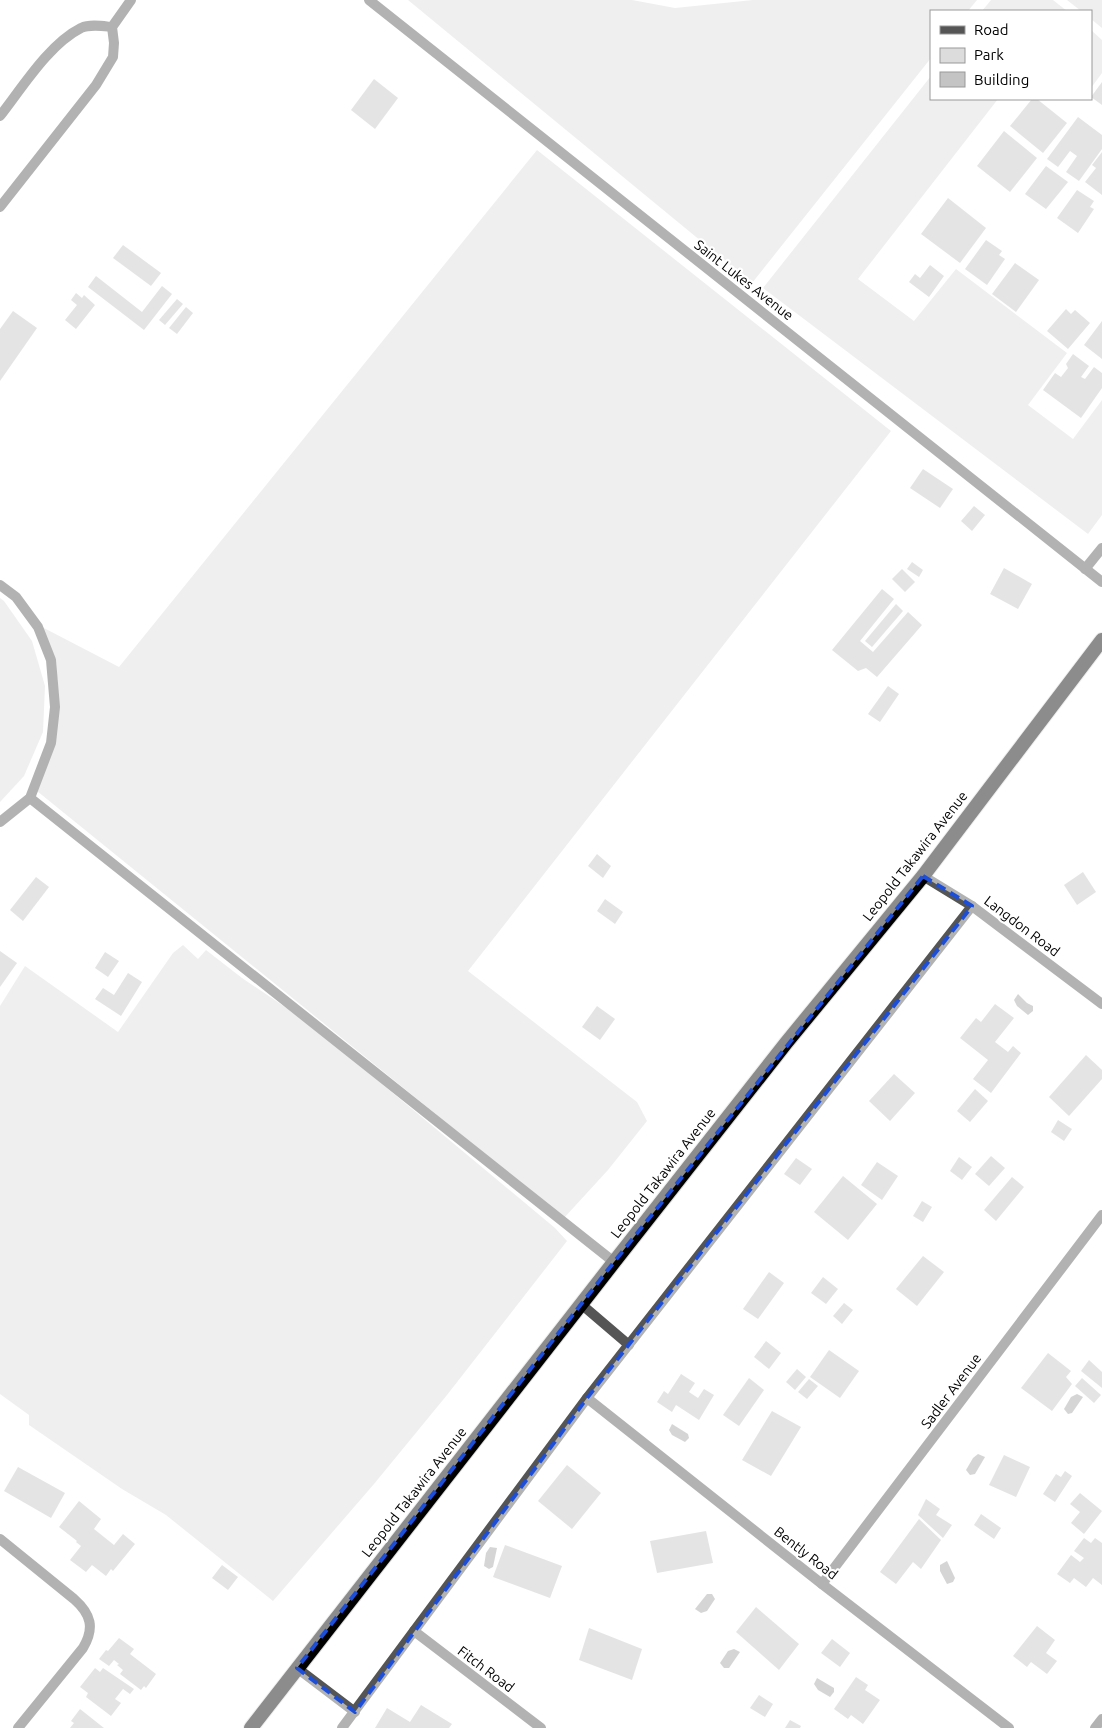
<svg xmlns="http://www.w3.org/2000/svg" width="1102" height="1728" viewBox="0 0 1102 1728" font-family="Ubuntu,sans-serif">
  <style>
    .green { fill: #dcdcdc }
    .water { fill: #a3a3a3 }
    .building { fill: #c4c4c4 }
    .lines { fill: none; stroke-linecap: round; stroke-linejoin: round }
    .trunk-casing { stroke: #dbdbdb; stroke-width: 16 }
    .minor { stroke: #555; stroke-width: 10 }
    .trunk { stroke: #000; stroke-width: 14 }
    .marked { fill: none; stroke: #1d4ed8; stroke-width: 4; stroke-dasharray: 10 6; stroke-linejoin: round }
    .labels { text-anchor: middle; dominant-baseline: central; stroke-width: 4.5; stroke-linejoin: round; paint-order: stroke }
    .street-label { font-size: 14px; fill: #000; stroke: #fff }
  </style>
  <rect width="100%" height="100%" fill="#fff"/>
  <!-- green -->
  <g class="green">
    <polygon points="408,0 632,0 675,8 753,0 977,0 968,11 931,11 931,58 752,283"/>
    <polygon points="991,0 1053,0 1067,11 982,11"/>
    <polygon points="1067,0 1102,0 1102,28 1091,19 1091,11 1081,11"/>
    <polygon points="1091,30 1102,40 1102,73 1091,88"/>
    <polygon points="931,76 931,99 998,99 858,279 914,321 956,269 1067,353 1028,405 1073,439 1102,400 1102,515 1088,534 763,288"/>
    <polygon points="537,150 891,431 468,971 637,1102 647,1121 608,1170 564,1218 37,791 59,706 56,660 42,627 119,667"/>
    <polygon points="0,598 4,601 32,641 45,686 43,732 24,776 0,802"/>
    <polygon points="183,945 198,959 206,950 242,978 288,1009 358,1064 555,1228 567,1241 447,1395 374,1484 273,1601 166,1515 122,1489 29,1425 29,1415 0,1394 0,1006 25,966 118,1032 173,953"/>
  </g>
  <!-- water -->
  <g class="water">
    <polygon points="1018,994 1027,1003 1033,1006 1033,1011 1028,1015 1017,1006 1014,1000"/>
    <polygon points="1077,1394 1083,1397 1072,1413 1068,1414 1064,1409 1071,1397"/>
    <polygon points="672,1424 688,1434 689,1438 685,1442 672,1435 669,1430"/>
    <polygon points="978,1454 985,1457 975,1474 970,1475 966,1470 973,1458"/>
    <polygon points="490,1547 497,1548 493,1567 489,1569 484,1566 486,1553"/>
    <polygon points="947,1561 955,1578 953,1582 947,1584 940,1571 940,1565"/>
    <polygon points="707,1594 712,1594 715,1599 707,1611 701,1613 695,1609"/>
    <polygon points="734,1649 740,1652 729,1668 724,1668 720,1663 728,1651"/>
    <polygon points="817,1678 834,1688 834,1692 830,1697 818,1690 814,1684"/>
  </g>
  <!-- building -->
  <g class="building">
    <polygon points="374,79 398,98 375,129 351,110"/>
    <polygon points="1102,82 1102,105 1091,97"/>
    <polygon points="1032,99 1037,99 1067,123 1043,153 1010,126"/>
    <polygon points="1078,117 1102,135 1102,149 1079,181 1066,172 1077,156 1070,151 1058,167 1047,159"/>
    <polygon points="1004,131 1037,158 1010,192 977,166"/>
    <polygon points="1102,152 1102,195 1085,182 1096,168 1092,165"/>
    <polygon points="1046,166 1068,182 1046,209 1025,194"/>
    <polygon points="1077,190 1094,201 1090,207 1094,209 1078,233 1057,218"/>
    <polygon points="948,198 986,228 960,263 921,234"/>
    <polygon points="986,240 1002,251 999,255 1005,259 987,285 965,269"/>
    <polygon points="123,245 161,273 151,286 113,258"/>
    <polygon points="1015,263 1039,280 1016,312 992,294"/>
    <polygon points="930,265 944,276 929,297 909,282 915,274 920,278"/>
    <polygon points="96,276 142,312 162,286 172,294 144,330 88,287"/>
    <polygon points="76,293 82,298 84,295 95,305 76,329 65,320 77,305 71,300"/>
    <polygon points="177,299 183,304 165,325 159,320"/>
    <polygon points="186,307 193,313 177,334 169,328"/>
    <polygon points="1066,309 1071,314 1075,310 1090,323 1068,349 1047,331"/>
    <polygon points="13,311 37,328 0,381 0,329"/>
    <polygon points="1102,321 1102,359 1084,345"/>
    <polygon points="1073,354 1089,366 1081,377 1085,379 1094,367 1102,373 1102,388 1081,418 1043,390 1055,373 1061,377 1068,368 1066,364"/>
    <polygon points="923,469 953,489 940,508 910,488"/>
    <polygon points="974,506 985,515 972,531 961,521"/>
    <polygon points="912,562 923,570 919,577 907,569"/>
    <polygon points="1004,568 1032,584 1018,609 990,594"/>
    <polygon points="902,569 915,582 905,592 892,579"/>
    <polygon points="882,589 894,599 860,641 873,652 908,612 922,625 877,677 866,668 858,671 832,650"/>
    <polygon points="896,604 903,611 872,647 865,641"/>
    <polygon points="888,686 899,694 880,722 868,714"/>
    <polygon points="597,854 611,866 603,878 588,866"/>
    <polygon points="1083,872 1096,892 1077,905 1064,885"/>
    <polygon points="36,877 49,887 23,921 10,910"/>
    <polygon points="605,899 623,912 615,924 597,911"/>
    <polygon points="0,951 17,963 0,987"/>
    <polygon points="105,952 119,961 108,977 95,968"/>
    <polygon points="128,973 142,982 121,1016 95,999 103,988 114,995"/>
    <polygon points="995,1004 1014,1018 995,1042 1008,1052 1013,1046 1021,1053 991,1093 973,1079 988,1060 960,1038 976,1018 981,1022"/>
    <polygon points="597,1006 615,1019 600,1040 582,1027"/>
    <polygon points="1086,1055 1102,1070 1102,1079 1069,1116 1049,1097"/>
    <polygon points="894,1074 915,1093 890,1121 869,1101"/>
    <polygon points="975,1089 988,1101 970,1122 957,1111"/>
    <polygon points="1058,1120 1072,1129 1064,1141 1051,1132"/>
    <polygon points="991,1156 1005,1168 989,1186 975,1174"/>
    <polygon points="959,1157 972,1167 962,1180 950,1171"/>
    <polygon points="796,1158 812,1169 800,1185 784,1174"/>
    <polygon points="877,1162 898,1176 882,1200 861,1185"/>
    <polygon points="843,1176 877,1204 848,1240 814,1212"/>
    <polygon points="1012,1177 1024,1187 996,1221 984,1210"/>
    <polygon points="922,1201 932,1207 923,1222 913,1216"/>
    <polygon points="923,1256 944,1272 917,1306 896,1289"/>
    <polygon points="769,1272 784,1283 758,1319 743,1309"/>
    <polygon points="823,1277 838,1289 826,1304 811,1293"/>
    <polygon points="844,1303 853,1310 842,1324 833,1316"/>
    <polygon points="766,1341 781,1353 769,1369 754,1357"/>
    <polygon points="829,1350 859,1371 840,1398 810,1377"/>
    <polygon points="1048,1353 1071,1371 1066,1377 1072,1384 1052,1411 1021,1388"/>
    <polygon points="1089,1360 1102,1372 1102,1388 1081,1371"/>
    <polygon points="797,1369 806,1377 795,1390 786,1382"/>
    <polygon points="681,1374 695,1383 689,1392 698,1398 704,1389 714,1395 699,1420 676,1405 672,1412 657,1402 664,1391 668,1394"/>
    <polygon points="749,1378 764,1390 739,1426 723,1415"/>
    <polygon points="1082,1378 1101,1395 1094,1403 1075,1386"/>
    <polygon points="809,1379 818,1386 807,1399 798,1392"/>
    <polygon points="772,1411 801,1427 771,1476 742,1460"/>
    <polygon points="1004,1455 1030,1467 1016,1497 989,1485"/>
    <polygon points="567,1465 601,1493 572,1529 538,1501"/>
    <polygon points="18,1467 65,1493 51,1518 4,1491"/>
    <polygon points="1065,1471 1072,1476 1055,1502 1043,1494 1056,1474 1061,1477"/>
    <polygon points="1080,1493 1102,1511 1084,1534 1071,1523 1080,1512 1070,1504"/>
    <polygon points="926,1499 940,1509 936,1515 952,1525 943,1538 918,1515"/>
    <polygon points="79,1501 101,1519 94,1529 114,1545 123,1534 135,1544 113,1571 111,1569 106,1576 92,1565 86,1572 70,1560 81,1546 76,1542 77,1541 59,1527"/>
    <polygon points="981,1514 1001,1528 994,1539 974,1525"/>
    <polygon points="919,1519 941,1540 921,1569 913,1562 896,1584 880,1572"/>
    <polygon points="706,1531 713,1563 657,1573 650,1541"/>
    <polygon points="1084,1538 1091,1543 1095,1538 1102,1543 1102,1585 1093,1578 1086,1587 1074,1578 1070,1583 1057,1574 1071,1555 1080,1562 1084,1558 1074,1551"/>
    <polygon points="505,1545 562,1566 550,1598 493,1577"/>
    <polygon points="222,1565 238,1577 228,1590 212,1578"/>
    <polygon points="756,1607 799,1644 779,1670 736,1632"/>
    <polygon points="1037,1626 1055,1640 1046,1653 1057,1661 1047,1674 1031,1662 1027,1667 1013,1656"/>
    <polygon points="589,1628 642,1649 632,1680 579,1660"/>
    <polygon points="119,1638 134,1649 130,1654 156,1674 146,1688 144,1686 141,1690 120,1674 123,1670 117,1665 119,1664 114,1660 109,1666 99,1659 106,1650 108,1651"/>
    <polygon points="832,1639 850,1653 840,1667 821,1653"/>
    <polygon points="95,1668 100,1672 103,1668 134,1689 130,1694 123,1689 115,1699 121,1703 111,1716 86,1697 88,1693 80,1687"/>
    <polygon points="856,1677 868,1685 865,1690 880,1700 863,1724 851,1715 848,1719 834,1709"/>
    <polygon points="759,1695 773,1704 765,1717 750,1708"/>
    <polygon points="421,1705 452,1724 449,1728 375,1728 387,1708 410,1722"/>
    <polygon points="80,1709 104,1728 70,1728 74,1723 71,1721"/>
    <polygon points="790,1720 801,1726 800,1728 785,1728"/>
  </g>
  <g class="lines">
    <defs>
      <polyline id="trunk" points="251,1728 614,1262 786,1043 923,876 1102,640"/>
    </defs>
    <!-- trunk casing -->
    <use href="#trunk" class="trunk-casing"/>
    <!-- minor -->
    <g class="minor">
      <polyline points="369,0 1102,582"/>
      <path d="M 0,116 C 22,88 49,44 81,28 C 90,24 102,26 112,27"/>
      <polyline points="0,207 96,85 113,57 114,43 112,27 131,0"/>
      <polyline points="1085,569 1102,548"/>
      <polyline points="0,585 16,597 38,627 51,660 55,707 51,743 30,798 0,822"/>
      <polyline points="30,798 614,1262"/>
      <polyline points="923,876 972,906 1102,1004"/>
      <polyline points="581,1304 629,1345"/>
      <polyline points="587,1398 822,1584 1009,1728"/>
      <path d="M 0,1539 L 74,1599 C 91,1614 95,1628 83,1648 L 18,1728"/>
      <polyline points="822,1584 1102,1215"/>
      <polyline points="414,1631 541,1728"/>
      <polyline points="297,1668 355,1712"/>
      <polyline points="342,1728 587,1398 972,906"/>
      <polyline points="1095,1728 1102,1719"/>
    </g>
    <!-- trunk -->
    <use href="#trunk" class="trunk"/>
  </g>
  <!-- marked area -->
  <path d="M0 0H1102V1728H0ZM 923,876 L 972,906 L 587,1398 L 355,1712 L 297,1668 L 614,1262 Z" fill="#fff" fill-opacity=".55" fill-rule="evenodd"/>
  <path class="marked" d="M 923,876 L 972,906 L 587,1398 L 355,1712 L 297,1668 L 614,1262 Z"/>
  <g class="labels">
    <!-- street labels -->
    <g class="street-label">
      <text transform="translate(744 280) rotate(38)">Saint Lukes Avenue</text>
      <text transform="translate(915 856) rotate(-52)">Leopold Takawira Avenue</text>
      <text transform="translate(1022 926) rotate(37)">Langdon Road</text>
      <text transform="translate(663 1173) rotate(-52)">Leopold Takawira Avenue</text>
      <text transform="translate(951 1391) rotate(-53)">Sadler Avenue</text>
      <text transform="translate(414 1492) rotate(-52)">Leopold Takawira Avenue</text>
      <text transform="translate(806 1553) rotate(38)">Bently Road</text>
      <text transform="translate(486 1669) rotate(37)">Fitch Road</text>
    </g>
  </g>
  <!-- legend -->
  <rect x="930" y="10" width="162" height="90" fill="#ffffff" stroke="#999999"/>
  <rect x="940" y="26" width="25" height="8" fill="#555555" stroke="#999999"/>
  <text x="974" y="35" font-size="15" fill="#000000">Road</text>
  <rect x="940" y="48" width="25" height="15" fill="#dcdcdc" stroke="#999999"/>
  <text x="974" y="60" font-size="15" fill="#000000">Park</text>
  <rect x="940" y="72" width="25" height="15" fill="#c4c4c4" stroke="#999999"/>
  <text x="974" y="85" font-size="15" fill="#000000">Building</text>
</svg>
